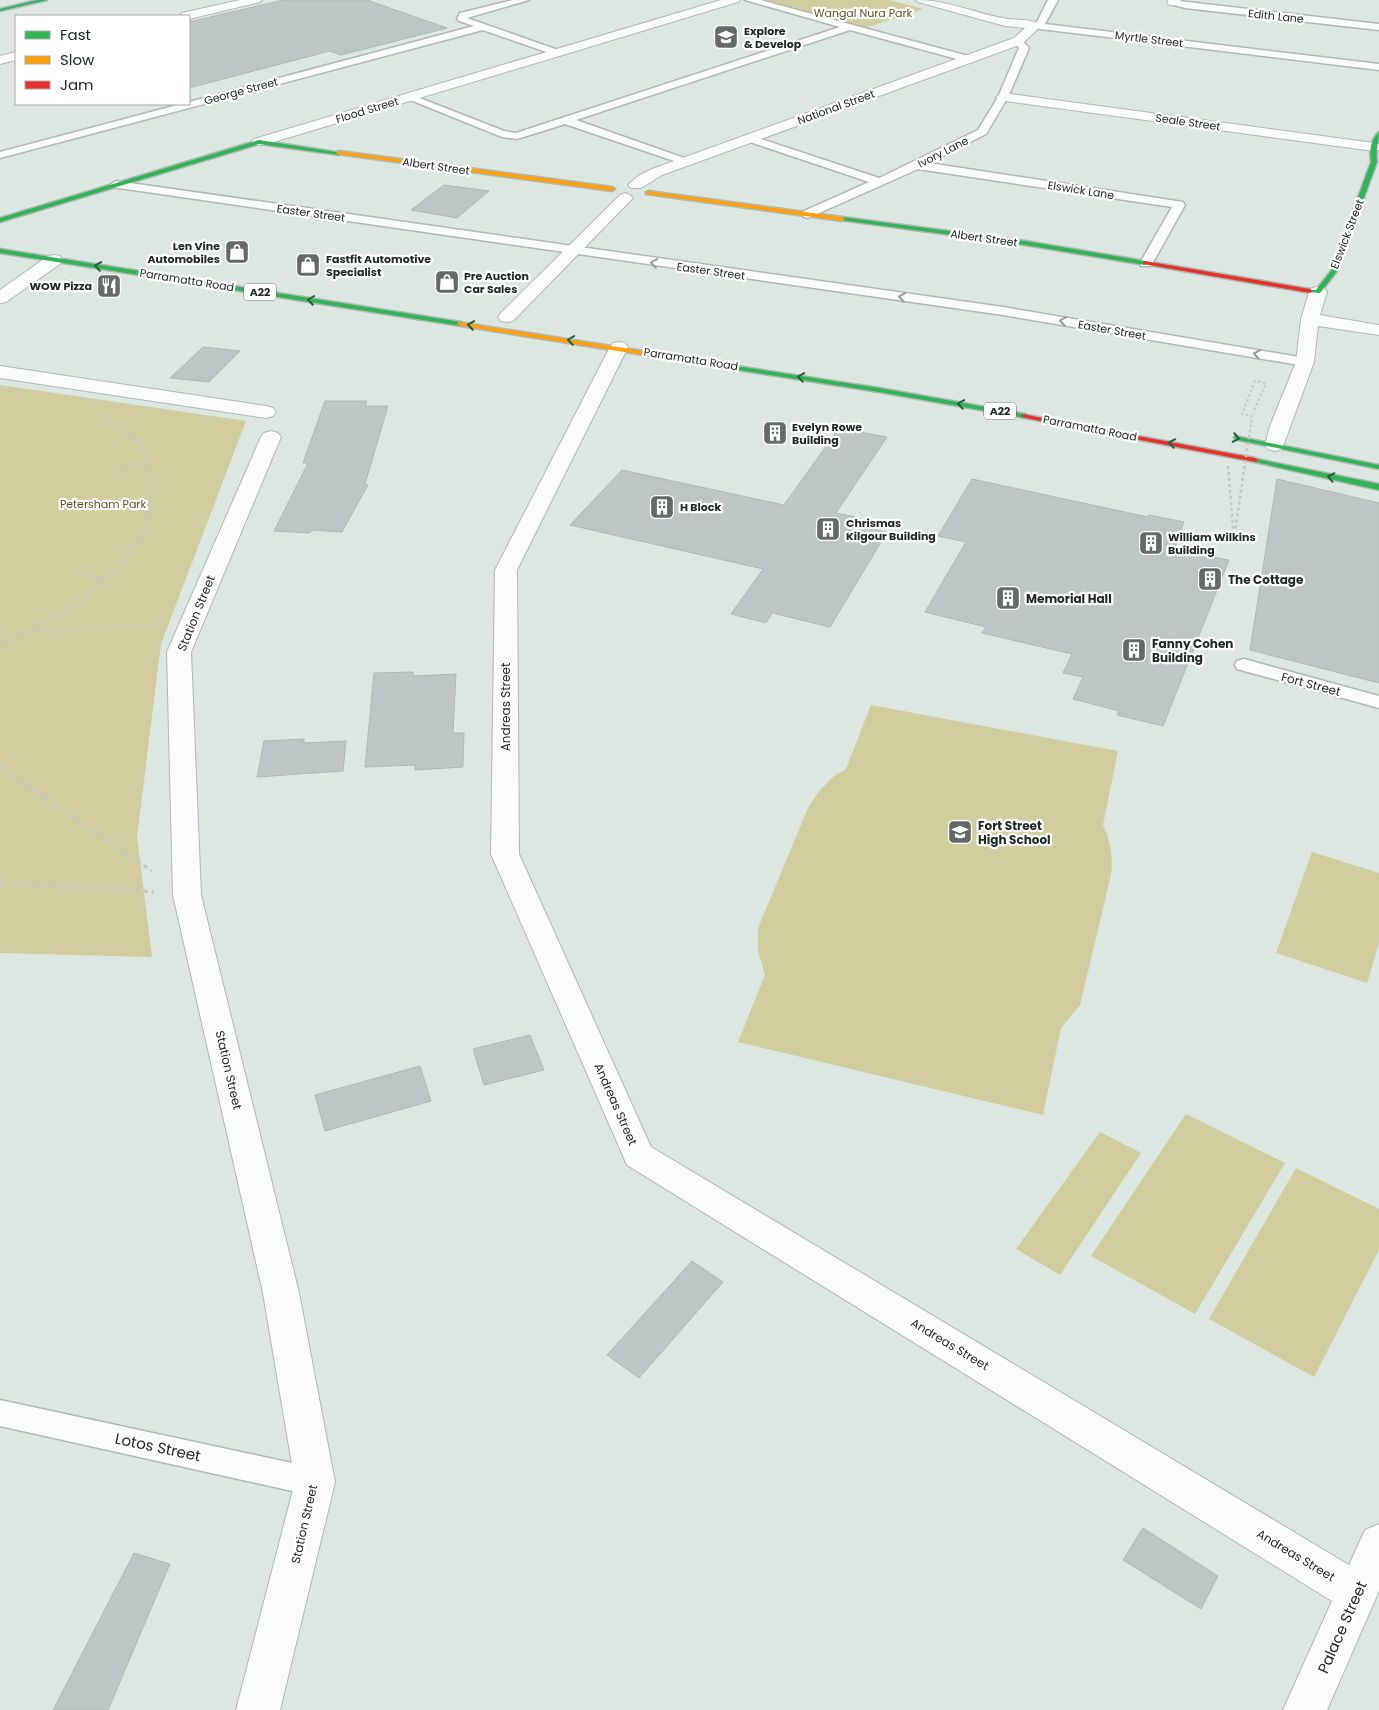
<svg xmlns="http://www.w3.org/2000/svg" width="1379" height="1710" viewBox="0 0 1379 1710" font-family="Poppins,sans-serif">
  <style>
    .green { fill: #d2cd9e }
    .building { fill: #bdc6c4; stroke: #afb8b6 }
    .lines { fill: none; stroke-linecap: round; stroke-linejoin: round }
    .lane-casing { stroke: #afb8b4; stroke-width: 3 }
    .street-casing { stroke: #afb8b4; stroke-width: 2 }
    .fast-casing { stroke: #afb8b4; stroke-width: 3 }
    .slow-casing { stroke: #afb8b4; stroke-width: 3 }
    .jam-casing { stroke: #afb8b4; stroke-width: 3 }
    .path-far2 { stroke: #c3c7c5; stroke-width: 2; stroke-dasharray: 2.5 2.5; stroke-linecap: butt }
    .path-far1 { stroke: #c3c7c5; stroke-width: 2.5; stroke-dasharray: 3 3; stroke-linecap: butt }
    .path { stroke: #c3c7c5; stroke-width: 3; stroke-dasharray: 4 4; stroke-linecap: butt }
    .lane { fill: #fafbfb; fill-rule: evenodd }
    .street { fill: #fafbfb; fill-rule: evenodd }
    .fast { fill: #30b455; fill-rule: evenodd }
    .slow { fill: #ff9f0a; fill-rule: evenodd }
    .jam { fill: #e5322d; fill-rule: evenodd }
    .path-bridge-far1 { stroke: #c3c7c5; stroke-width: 2; stroke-dasharray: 2.5 2.5; stroke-linecap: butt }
    .path-bridge { stroke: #c3c7c5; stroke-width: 2.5; stroke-dasharray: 3 3; stroke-linecap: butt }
    .oneway { stroke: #989c9b }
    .oneway2 { stroke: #266038 }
    .labels { text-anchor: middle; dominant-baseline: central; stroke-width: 4.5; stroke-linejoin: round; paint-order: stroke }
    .far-park-label { font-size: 11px; fill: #5c5327; stroke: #fff }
    .far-street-label { font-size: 11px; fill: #202825; stroke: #fff }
    .far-poi-label { font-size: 11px; font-weight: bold; fill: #202825; stroke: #fff; text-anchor: start }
    .shield { fill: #fff; stroke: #636866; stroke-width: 1 }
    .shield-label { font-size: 11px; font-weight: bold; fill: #202825 }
    .poi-label { font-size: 12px; font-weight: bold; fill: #202825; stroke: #fff; text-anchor: start }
    .street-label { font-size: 12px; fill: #202825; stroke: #fff }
    .near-street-label { font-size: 15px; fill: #202825; stroke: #fff }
  </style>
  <rect width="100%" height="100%" fill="#dce7e2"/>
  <!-- green -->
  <g class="green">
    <polygon points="762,0 889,0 923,9 865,28"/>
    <polygon points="0,385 246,421 161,644 137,837 152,957 0,953"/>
    <path d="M 871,705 L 1118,751 L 1103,825 C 1111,842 1113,857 1111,875 L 1080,1005 L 1061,1028 L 1043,1115 L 738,1042 L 765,975 L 758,951 L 758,928 L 808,808 L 819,791 L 834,776 L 846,769 Z"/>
    <polygon points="1312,852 1379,873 1379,943 1367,983 1276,953"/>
    <polygon points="1186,1114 1285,1163 1195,1314 1091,1256"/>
    <polygon points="1100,1132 1141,1153 1060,1275 1016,1249"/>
    <polygon points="1296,1168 1379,1209 1379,1250 1314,1377 1209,1319"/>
  </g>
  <!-- building -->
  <g class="building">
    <polygon points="283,0 367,0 447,28 341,55 330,51 189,88 189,22"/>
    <polygon points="444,185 489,191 457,218 411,210"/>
    <polygon points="203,347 240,351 209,382 170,378"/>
    <polygon points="325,401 367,401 365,406 388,406 365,484 368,485 342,532 312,530 310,533 274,531 308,463 303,463"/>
    <polygon points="839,428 887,437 836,513 855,517 850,524 887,532 830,627 772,613 766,623 731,614 763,569 570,525 622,470 784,505"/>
    <polygon points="972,479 1148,517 1149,515 1184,522 1174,550 1229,560 1163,726 1117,715 1119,711 1073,699 1083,677 1063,673 1072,654 982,633 986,627 925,612 966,542 938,536"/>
    <polygon points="1277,479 1379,503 1379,683 1250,650"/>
    <polygon points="413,672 413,676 456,674 453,733 464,733 463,767 415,770 415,765 365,767 374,673"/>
    <polygon points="304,739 304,743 346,741 343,771 257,777 264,741"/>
    <polygon points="530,1035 544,1070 484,1085 473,1049"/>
    <polygon points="420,1066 431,1101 325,1131 315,1095"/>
    <polygon points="692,1261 723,1282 639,1378 607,1355"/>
    <polygon points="1143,1528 1218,1576 1201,1609 1123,1560"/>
    <polygon points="134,1553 170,1564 108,1710 53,1710"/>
  </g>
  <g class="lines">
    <defs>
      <g id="lane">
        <polygon points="513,0 529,0 467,18 561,51 561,55 555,55 483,30 0,158 0,152 181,104 189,104 189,102 474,26 459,21 457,19 460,13"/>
        <polygon points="745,0 760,0 972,57 973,59 968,62 850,30 576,120 690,160 692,162 686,165 565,124 517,139 502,137 403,97 404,95 412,95 504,131 516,133 840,27"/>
        <polygon points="1048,0 1058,0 1045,24 1379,64 1379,70 1032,28 1030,26 1037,22"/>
        <polygon points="1170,0 1379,24 1379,30 1185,8 1170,4"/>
        <polygon points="1018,38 1021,39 1029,48 1008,97 986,134 929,163 1183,202 1185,205 1151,266 1141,266 1140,263 1172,207 918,169 808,218 804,217 802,214 804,211 869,182 744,140 742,138 744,136 752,136 879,178 978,130 998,97 1019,48 1013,41"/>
        <polygon points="116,181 1003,307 1305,358 1310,359 1312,362 1310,365 1305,366 1003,315 112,187 110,185"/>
        <polygon points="1244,659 1379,696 1379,708 1237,669 1235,665 1237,661"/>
        <polygon points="0,1400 315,1468 326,1472 330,1482 326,1492 315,1496 0,1426"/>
      </g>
      <g id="street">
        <polygon points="240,0 262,0 260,2 189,19 189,16 180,16 182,13"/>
        <polygon points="721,0 740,0 738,2 264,145 254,145 252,142 254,139"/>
        <path d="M 916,0 C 949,0 976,14 1008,19 C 1017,20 1035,19 1041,26 L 1022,44 L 662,175 L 641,188 L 631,188 L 628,185 L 638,176 L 652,169 L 1014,38 L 1025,28 L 1005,26 L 918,2 Z"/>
        <path d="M 1168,0 L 1181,0 C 1177,5 1175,6 1169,5 L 1167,2 Z"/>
        <polygon points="16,52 16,60 0,64 0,56"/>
        <polygon points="1003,93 1374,143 1379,144 1379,150 1374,151 998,100 996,97"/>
        <polygon points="625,193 630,195 633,198 630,201 513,321 507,322 501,321 498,317 501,313 620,195"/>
        <polygon points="54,255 60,256 62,260 60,264 6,302 0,303 0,290 48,256"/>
        <polygon points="1318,287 1324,288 1327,292 1320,315 1379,325 1379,335 1318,326 1314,362 1282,449 1275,451 1268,449 1265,445 1270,426 1296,362 1301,319 1309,292 1312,288"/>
        <polygon points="619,342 625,343 628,347 517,570 519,854 651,1147 1349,1565 1365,1530 1379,1524 1379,1591 1327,1710 1283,1710 1332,1601 627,1165 491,854 495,570 610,347 613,343"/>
        <polygon points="0,366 266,406 273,408 276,412 273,416 266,418 0,378"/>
        <polygon points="271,431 278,433 281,437 191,652 201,895 299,1293 335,1482 280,1710 236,1710 295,1482 263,1293 173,895 167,652 261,437 264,433"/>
      </g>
      <g id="fast">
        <polygon points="38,0 47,0 0,11 0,9"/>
        <path d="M 1379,132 C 1379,143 1375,151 1377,162 L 1337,271 L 1320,293 L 1308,292 L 1308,290 L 1316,290 L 1331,271 L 1371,162 C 1369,151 1371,139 1379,132 Z"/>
        <polygon points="259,140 342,153 339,155 259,144 0,222 0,218"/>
        <polygon points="842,217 1025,241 1145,261 1148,263 1145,265 1025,245 840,220 840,218"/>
        <polygon points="0,249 461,322 465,324 461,326 0,253"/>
        <polygon points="697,360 879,388 1025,414 1029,416 1025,418 879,392 700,364 697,364"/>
        <polygon points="1235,436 1379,465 1379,469 1238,440 1234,438"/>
        <polygon points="1252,458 1379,484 1379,490 1255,462 1251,460"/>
      </g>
      <g id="slow">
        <polygon points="339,151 612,187 615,189 612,191 337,154 336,153"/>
        <polygon points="648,191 842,217 845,219 842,221 646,194 646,192"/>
        <polygon points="458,322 700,360 704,362 700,364 461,326 457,324"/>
      </g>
      <g id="jam">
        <polygon points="1145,261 1310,289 1313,291 1310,293 1143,264 1143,262"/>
        <polygon points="1022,414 1255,458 1259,460 1255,462 1025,418 1021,416"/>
      </g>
    </defs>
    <!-- lane casing -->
    <use href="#lane" class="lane-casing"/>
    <!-- street casing -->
    <use href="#street" class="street-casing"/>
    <!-- fast casing -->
    <use href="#fast" class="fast-casing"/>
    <!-- slow casing -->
    <use href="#slow" class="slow-casing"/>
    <!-- jam casing -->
    <use href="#jam" class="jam-casing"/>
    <!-- path-far2 -->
    <polyline class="path-far2" points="97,415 133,437"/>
    <!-- path-far1 -->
    <g class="path-far1">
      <polyline points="120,468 147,463"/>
      <polyline points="75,573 103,578"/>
      <polyline points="35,630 156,626"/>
      <path d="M 0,646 C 48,622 126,579 146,527 C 151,515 150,501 150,489 C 150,470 146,449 132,436"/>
    </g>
    <!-- path -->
    <g class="path">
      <polyline points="0,765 4,770 152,871"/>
      <polyline points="0,882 154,892"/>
    </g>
    <!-- lane -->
    <use href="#lane" class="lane"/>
    <!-- street -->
    <use href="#street" class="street"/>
    <!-- fast -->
    <use href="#fast" class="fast"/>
    <!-- slow -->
    <use href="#slow" class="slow"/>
    <!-- jam -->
    <use href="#jam" class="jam"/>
    <!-- path-bridge-far1 -->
    <polyline class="path-bridge-far1" points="1249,437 1252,416 1242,414 1255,381 1266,383 1253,413"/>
    <!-- path-bridge -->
    <polyline class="path-bridge" points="1228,466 1234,539 1249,436"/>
  </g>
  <!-- one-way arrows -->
  <defs><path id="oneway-chevron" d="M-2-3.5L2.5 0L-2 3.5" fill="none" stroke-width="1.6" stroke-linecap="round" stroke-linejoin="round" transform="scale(1.25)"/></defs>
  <g class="oneway">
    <use href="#oneway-chevron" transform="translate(654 263) rotate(-172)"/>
    <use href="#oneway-chevron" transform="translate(902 297) rotate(-172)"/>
    <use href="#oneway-chevron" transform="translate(1063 321) rotate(-170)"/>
    <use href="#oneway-chevron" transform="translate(1257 354) rotate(-170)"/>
  </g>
  <g class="oneway2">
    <use href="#oneway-chevron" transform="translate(98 266) rotate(-171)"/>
    <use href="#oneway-chevron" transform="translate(311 300) rotate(-171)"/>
    <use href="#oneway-chevron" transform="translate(471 325) rotate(-171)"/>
    <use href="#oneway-chevron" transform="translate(571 340) rotate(-171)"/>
    <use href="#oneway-chevron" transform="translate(801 377) rotate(-171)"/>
    <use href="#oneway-chevron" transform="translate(961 404) rotate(-170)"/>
    <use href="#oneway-chevron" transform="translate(1236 438) rotate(11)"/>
    <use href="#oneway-chevron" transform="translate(1172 443) rotate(-169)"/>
    <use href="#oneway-chevron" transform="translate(1331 477) rotate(-168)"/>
  </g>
  <!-- icons -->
  <defs>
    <symbol id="school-square" viewBox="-11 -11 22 22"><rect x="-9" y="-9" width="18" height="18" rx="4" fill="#626b67" stroke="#fff"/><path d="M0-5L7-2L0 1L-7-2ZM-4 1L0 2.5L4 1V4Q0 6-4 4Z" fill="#fff"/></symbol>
    <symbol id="shop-square" viewBox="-11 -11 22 22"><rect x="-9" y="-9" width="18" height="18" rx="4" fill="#626b67" stroke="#fff"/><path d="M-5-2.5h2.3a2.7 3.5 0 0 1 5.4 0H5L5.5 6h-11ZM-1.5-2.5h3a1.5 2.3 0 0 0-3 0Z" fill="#fff"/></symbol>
    <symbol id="restaurant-square" viewBox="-11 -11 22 22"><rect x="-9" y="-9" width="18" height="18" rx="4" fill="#626b67" stroke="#fff"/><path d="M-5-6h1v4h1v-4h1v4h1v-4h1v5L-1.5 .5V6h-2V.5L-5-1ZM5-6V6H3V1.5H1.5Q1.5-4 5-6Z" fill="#fff"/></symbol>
    <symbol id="building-square" viewBox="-11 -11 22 22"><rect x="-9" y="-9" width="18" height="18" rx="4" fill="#626b67" stroke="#fff"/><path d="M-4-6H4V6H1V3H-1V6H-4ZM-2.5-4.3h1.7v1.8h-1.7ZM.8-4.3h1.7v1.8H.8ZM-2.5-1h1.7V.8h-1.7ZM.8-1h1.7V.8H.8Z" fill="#fff"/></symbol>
  </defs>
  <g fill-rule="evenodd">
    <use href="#school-square" x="712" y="23" width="28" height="28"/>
    <use href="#shop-square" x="223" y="238" width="28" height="28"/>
    <use href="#shop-square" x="294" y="251" width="28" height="28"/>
    <use href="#shop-square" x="433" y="268" width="28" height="28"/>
    <use href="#restaurant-square" x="95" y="272" width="28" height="28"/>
    <use href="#building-square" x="761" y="419" width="28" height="28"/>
    <use href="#building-square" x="648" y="493" width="28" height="28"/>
    <use href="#building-square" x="814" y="515" width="28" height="28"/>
    <use href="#building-square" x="1137" y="529" width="28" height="28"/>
    <use href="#building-square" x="1196" y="565" width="28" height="28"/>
    <use href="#building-square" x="994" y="584" width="28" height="28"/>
    <use href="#building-square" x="1120" y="636" width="28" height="28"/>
    <use href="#school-square" x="946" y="818" width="28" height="28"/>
  </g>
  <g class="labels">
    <!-- far-park labels -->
    <g class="far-park-label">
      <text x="863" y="13">Wangal Nura Park</text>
      <text x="103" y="504">Petersham Park</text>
    </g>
    <!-- far-street labels -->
    <g class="far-street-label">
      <text transform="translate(1276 16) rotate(6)">Edith Lane</text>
      <text transform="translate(1149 39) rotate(7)">Myrtle Street</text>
      <text transform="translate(241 91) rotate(-15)">George Street</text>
      <text transform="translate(836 107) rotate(-20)">National Street</text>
      <text transform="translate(367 110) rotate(-17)">Flood Street</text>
      <text transform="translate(1188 122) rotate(8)">Seale Street</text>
      <text transform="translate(943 152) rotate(-27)">Ivory Lane</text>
      <text transform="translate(436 166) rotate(8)">Albert Street</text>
      <text transform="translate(1081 190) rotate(9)">Elswick Lane</text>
      <text transform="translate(311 213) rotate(8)">Easter Street</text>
      <text transform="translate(1347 234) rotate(-69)">Elswick Street</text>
      <text transform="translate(984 238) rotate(8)">Albert Street</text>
      <text transform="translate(711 271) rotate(8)">Easter Street</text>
      <text transform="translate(187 280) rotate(9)">Parramatta Road</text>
      <text transform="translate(1112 330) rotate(10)">Easter Street</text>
      <text transform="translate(691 359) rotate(9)">Parramatta Road</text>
      <text transform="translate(1090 428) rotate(11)">Parramatta Road</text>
    </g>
    <!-- far-poi labels -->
    <g class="far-poi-label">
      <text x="744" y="31">Explore<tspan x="744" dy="13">&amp; Develop</tspan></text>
      <text x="220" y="246" text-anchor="end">Len Vine<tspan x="220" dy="13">Automobiles</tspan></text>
      <text x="326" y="259">Fastfit Automotive<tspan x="326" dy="13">Specialist</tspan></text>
      <text x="464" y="276">Pre Auction<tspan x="464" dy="13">Car Sales</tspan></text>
      <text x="92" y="286" text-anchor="end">WOW Pizza</text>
      <text x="792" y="427">Evelyn Rowe<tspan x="792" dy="13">Building</tspan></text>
      <text x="680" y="507">H Block</text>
      <text x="846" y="523">Chrismas<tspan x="846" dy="13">Kilgour Building</tspan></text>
      <text x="1168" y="537">William Wilkins<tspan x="1168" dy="13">Building</tspan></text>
    </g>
    <!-- shield labels -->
    <g class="shield">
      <rect x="244" y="283.5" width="32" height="17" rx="4"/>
      <rect x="984" y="402.5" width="32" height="17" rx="4"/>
    </g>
    <g class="shield-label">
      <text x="260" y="292">A22</text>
      <text x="1000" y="411">A22</text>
    </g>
    <!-- poi labels -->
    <g class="poi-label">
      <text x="1228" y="579">The Cottage</text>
      <text x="1026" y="598">Memorial Hall</text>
      <text x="1152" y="643">Fanny Cohen<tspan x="1152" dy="14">Building</tspan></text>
      <text x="978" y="825">Fort Street<tspan x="978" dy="14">High School</tspan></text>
    </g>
    <!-- street labels -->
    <g class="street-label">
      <text transform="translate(196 613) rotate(-68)">Station Street</text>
      <text transform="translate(1311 684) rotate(15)">Fort Street</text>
      <text transform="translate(505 707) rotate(-90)">Andreas Street</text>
      <text transform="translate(229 1070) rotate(77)">Station Street</text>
      <text transform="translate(616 1104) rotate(66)">Andreas Street</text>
      <text transform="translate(950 1344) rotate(31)">Andreas Street</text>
      <text transform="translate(304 1524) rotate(-77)">Station Street</text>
      <text transform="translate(1296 1555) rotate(31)">Andreas Street</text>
    </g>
    <!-- near-street labels -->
    <g class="near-street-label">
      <text transform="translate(158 1447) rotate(12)">Lotos Street</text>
      <text transform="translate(1342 1627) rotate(-66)">Palace Street</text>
    </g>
  </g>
  <!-- legend -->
  <rect x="15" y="15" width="175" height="90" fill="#ffffff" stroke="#a6a9a8"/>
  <rect x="25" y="31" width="25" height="8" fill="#30b455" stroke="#a6a9a8"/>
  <text x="60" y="40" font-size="15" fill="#202825">Fast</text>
  <rect x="25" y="56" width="25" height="8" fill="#ff9f0a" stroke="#a6a9a8"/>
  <text x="60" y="65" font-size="15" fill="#202825">Slow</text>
  <rect x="25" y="81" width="25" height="8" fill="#e5322d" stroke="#a6a9a8"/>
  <text x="60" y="90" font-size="15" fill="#202825">Jam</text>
</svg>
